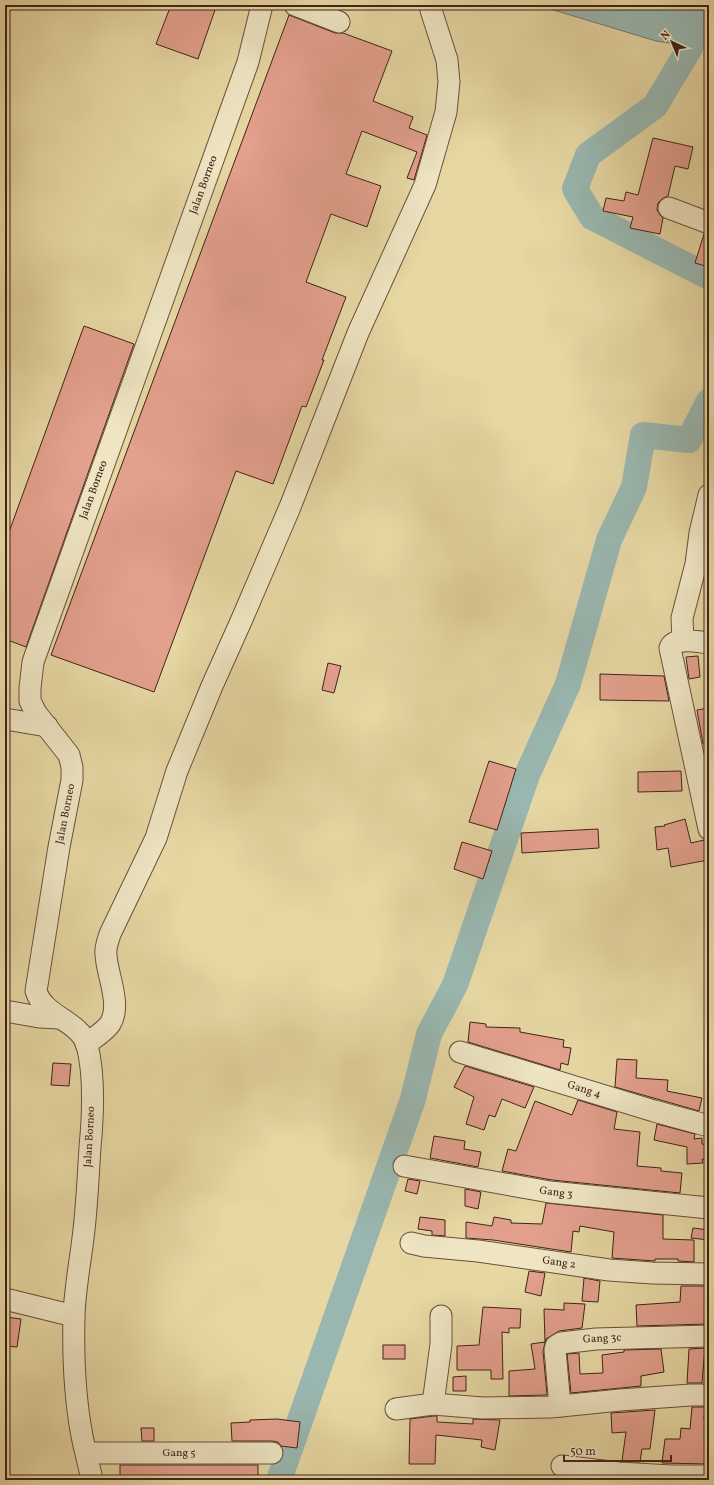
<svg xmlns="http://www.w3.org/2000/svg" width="714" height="1485" viewBox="0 0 714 1485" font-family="Vollkorn,serif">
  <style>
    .water { fill: #99b7b0; stroke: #757c73 }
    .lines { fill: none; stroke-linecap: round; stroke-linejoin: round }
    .river { stroke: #99b7b0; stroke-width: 26 }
    .building { fill: #e3a08d; stroke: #402318 }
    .minor-casing { stroke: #6a503b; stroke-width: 23 }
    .minor { stroke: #efe5c3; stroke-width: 21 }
    .labels { text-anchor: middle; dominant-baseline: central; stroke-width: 4; stroke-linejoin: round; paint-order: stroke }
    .street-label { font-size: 11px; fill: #402318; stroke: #efe5c3 }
  </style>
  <rect width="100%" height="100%" fill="#e6d7a3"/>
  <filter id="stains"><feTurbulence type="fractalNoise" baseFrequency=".005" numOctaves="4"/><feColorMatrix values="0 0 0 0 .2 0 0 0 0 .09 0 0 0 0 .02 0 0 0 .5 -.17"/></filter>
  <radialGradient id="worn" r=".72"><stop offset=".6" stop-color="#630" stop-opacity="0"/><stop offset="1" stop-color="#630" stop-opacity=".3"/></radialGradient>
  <!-- water -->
  <polygon class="water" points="537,5 709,5 709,49 656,41"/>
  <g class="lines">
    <!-- river -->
    <g class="river">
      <polyline points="687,5 691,46 655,106 588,155 575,189 592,217 709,277"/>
      <polyline points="279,1480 413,1099 429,1034 455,985 527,775 568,684 609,540 634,487 643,435 689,440 709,401"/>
    </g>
  </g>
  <!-- building -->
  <g class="building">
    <polygon points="171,5 210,5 216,7 198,59 156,44"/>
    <polygon points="289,15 335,33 343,33 392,51 373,101 413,117 409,128 427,135 414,180 407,178 417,152 362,131 346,174 381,186 367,227 331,214 306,282 346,297 322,360 324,360 306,407 302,406 273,484 236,471 154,692 51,655"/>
    <polygon points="653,138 693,147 688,169 675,166 668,196 662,199 658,203 657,210 660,215 663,218 660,234 630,228 633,217 603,211 606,198 624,201 626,192 638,195"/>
    <polygon points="704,234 709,235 709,267 695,263"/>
    <polygon points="84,326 134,344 26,647 5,639 5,543"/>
    <polygon points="698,656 700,677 689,679 686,657"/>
    <polygon points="328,663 341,666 334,693 322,690"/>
    <polygon points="600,674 664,676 669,701 600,700"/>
    <polygon points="709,708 709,744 703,744 697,710"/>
    <polygon points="489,761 516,769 497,830 469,822"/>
    <polygon points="681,771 682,791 638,792 638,772"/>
    <polygon points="685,819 691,843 704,840 708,860 671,867 668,848 657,850 655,827 665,826 664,825"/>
    <polygon points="598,829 599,848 522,853 521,833"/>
    <polygon points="462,842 492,851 483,879 454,869"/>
    <polygon points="470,1022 486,1024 486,1027 520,1028 520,1032 564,1040 563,1047 571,1048 568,1065 561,1063 560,1070 468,1042"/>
    <polygon points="617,1059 637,1060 636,1078 668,1080 667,1091 702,1098 699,1111 615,1087"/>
    <polygon points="53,1063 71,1064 69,1086 51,1085"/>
    <polygon points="465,1066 534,1087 525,1108 502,1099 495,1117 489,1115 484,1130 466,1124 474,1097 454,1087"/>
    <polygon points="578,1100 617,1112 614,1129 640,1132 637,1166 661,1168 661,1171 682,1173 680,1193 552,1180 502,1171 508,1149 516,1151 535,1101 572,1115"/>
    <polygon points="657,1124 695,1134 694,1139 702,1138 702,1144 709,1145 709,1160 702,1159 703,1163 687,1164 687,1147 654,1140"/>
    <polygon points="434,1136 465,1141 464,1149 481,1152 478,1167 430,1158"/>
    <polygon points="408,1179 420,1181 417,1194 405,1191"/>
    <polygon points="465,1189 481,1192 478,1209 465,1206"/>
    <polygon points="546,1203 663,1215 663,1239 694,1240 694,1262 678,1261 678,1259 655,1259 655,1261 612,1258 614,1232 580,1226 579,1232 573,1231 571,1252 493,1240 466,1238 466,1222 492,1226 494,1217 511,1220 511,1223 542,1224"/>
    <polygon points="420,1217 445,1220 445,1236 432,1235 432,1231 418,1229"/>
    <polygon points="693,1228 709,1230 709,1240 691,1238"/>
    <polygon points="529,1271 545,1273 541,1296 525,1292"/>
    <polygon points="584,1278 600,1281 598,1302 582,1301"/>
    <polygon points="681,1286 709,1286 709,1324 637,1326 636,1305 680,1302"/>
    <polygon points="564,1303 585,1304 582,1328 559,1331 546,1339 543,1351 547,1395 509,1396 509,1371 535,1369 531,1344 545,1342 544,1309 564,1310"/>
    <polygon points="483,1307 521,1309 520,1328 509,1328 509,1333 502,1332 503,1379 491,1379 491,1370 457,1370 457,1346 479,1345"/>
    <polygon points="5,1317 21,1319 17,1347 5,1346"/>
    <rect x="383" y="1345" width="22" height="14"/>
    <polygon points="705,1348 702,1383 687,1383 689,1349"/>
    <polygon points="661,1349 664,1372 641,1376 641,1386 571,1393 567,1354 579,1353 580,1374 603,1373 602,1355 624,1352 624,1350"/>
    <polygon points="466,1376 466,1391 453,1391 453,1377"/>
    <polygon points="692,1407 705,1407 704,1419 709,1418 709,1464 662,1463 665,1439 680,1439 681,1428 690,1429"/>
    <polygon points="655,1410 650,1449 642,1449 640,1462 622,1461 626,1432 612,1433 611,1413"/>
    <polygon points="433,1416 437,1416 437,1422 473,1424 473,1419 500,1420 495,1450 481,1447 482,1440 436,1435 435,1464 409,1464 410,1419"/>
    <polygon points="277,1419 300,1422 297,1448 281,1446 278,1442 272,1441 232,1441 231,1423 250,1422 250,1420"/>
    <polygon points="141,1428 154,1428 154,1441 142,1441"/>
    <rect x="120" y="1465" width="138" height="15"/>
  </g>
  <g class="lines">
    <defs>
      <g id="minor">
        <polyline points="295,5 339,22"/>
        <polyline points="669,208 709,223"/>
        <polyline points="683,641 682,618 696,564 700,533 709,495"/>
        <path d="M 709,643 C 699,642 674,636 670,648 L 709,829"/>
        <polyline points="5,719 47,726"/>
        <polyline points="5,1011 39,1017 59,1018"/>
        <path d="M 86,1044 C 94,1038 104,1032 110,1024 C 122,1005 107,975 106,955 C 105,947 108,941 110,934 L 156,838 L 177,771 L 212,686 L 242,619 L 290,507 L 358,333 L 425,185 L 446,112 L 449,82 L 447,60 L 431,10"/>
        <polyline points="460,1052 654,1111 709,1126"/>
        <polyline points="404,1166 550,1192 709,1208"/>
        <polyline points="411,1243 424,1246 478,1251 609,1270 652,1273 709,1274"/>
        <polyline points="5,1299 74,1316"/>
        <polyline points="433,1404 441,1344 441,1316"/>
        <polyline points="560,1406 555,1350 556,1346 561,1343 596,1339 709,1336"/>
        <polyline points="396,1409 433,1404 483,1408 551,1407 620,1400 691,1395 709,1395"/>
        <polyline points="87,1453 272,1453"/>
        <polyline points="562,1466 619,1473 671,1476 709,1476"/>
        <path d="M 92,1480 C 89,1465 85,1451 82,1436 C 75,1399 73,1353 74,1315 C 75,1289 80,1263 83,1238 C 87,1208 88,1177 90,1147 C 93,1116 95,1076 87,1045 C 80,1021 44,1017 36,991 L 59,847 L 72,780 L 72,767 L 69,755 L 36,713 L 30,701 L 30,688 L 33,662 L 248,62 L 262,5"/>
      </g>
    </defs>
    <!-- minor casing -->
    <use href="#minor" class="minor-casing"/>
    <!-- minor -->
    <use href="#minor" class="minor"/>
  </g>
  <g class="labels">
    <!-- street labels -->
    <g class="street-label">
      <text transform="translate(204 185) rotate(-70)">Jalan Borneo</text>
      <text transform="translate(94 490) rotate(-70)">Jalan Borneo</text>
      <text transform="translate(66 814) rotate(-79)">Jalan Borneo</text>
      <text transform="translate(584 1090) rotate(17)">Gang 4</text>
      <text transform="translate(90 1137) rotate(-87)">Jalan Borneo</text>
      <text transform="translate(556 1193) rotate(7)">Gang 3</text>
      <text transform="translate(559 1263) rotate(8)">Gang 2</text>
      <text transform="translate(602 1339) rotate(-3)">Gang 3c</text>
      <text x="179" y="1453">Gang 5</text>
    </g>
  </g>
  <!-- margin -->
  <rect width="714" height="1485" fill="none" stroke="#e6d7a3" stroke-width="20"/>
  <rect x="6" y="6" width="702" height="1473" fill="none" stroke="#402318" stroke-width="2"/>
  <rect x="10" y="10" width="694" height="1465" fill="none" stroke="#402318"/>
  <!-- north arrow -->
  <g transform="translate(672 42) rotate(316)" stroke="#efe5c3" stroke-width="3" paint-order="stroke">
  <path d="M0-3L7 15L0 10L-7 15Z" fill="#402318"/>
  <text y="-6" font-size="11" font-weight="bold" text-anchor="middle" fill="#402318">N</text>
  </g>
  <!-- scale -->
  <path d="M564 1455v6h107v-6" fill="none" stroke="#402318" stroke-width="2"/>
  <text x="570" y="1455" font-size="12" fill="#402318" stroke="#efe5c3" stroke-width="3" paint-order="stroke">50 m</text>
  <rect width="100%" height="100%" filter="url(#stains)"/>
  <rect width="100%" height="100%" fill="url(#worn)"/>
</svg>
